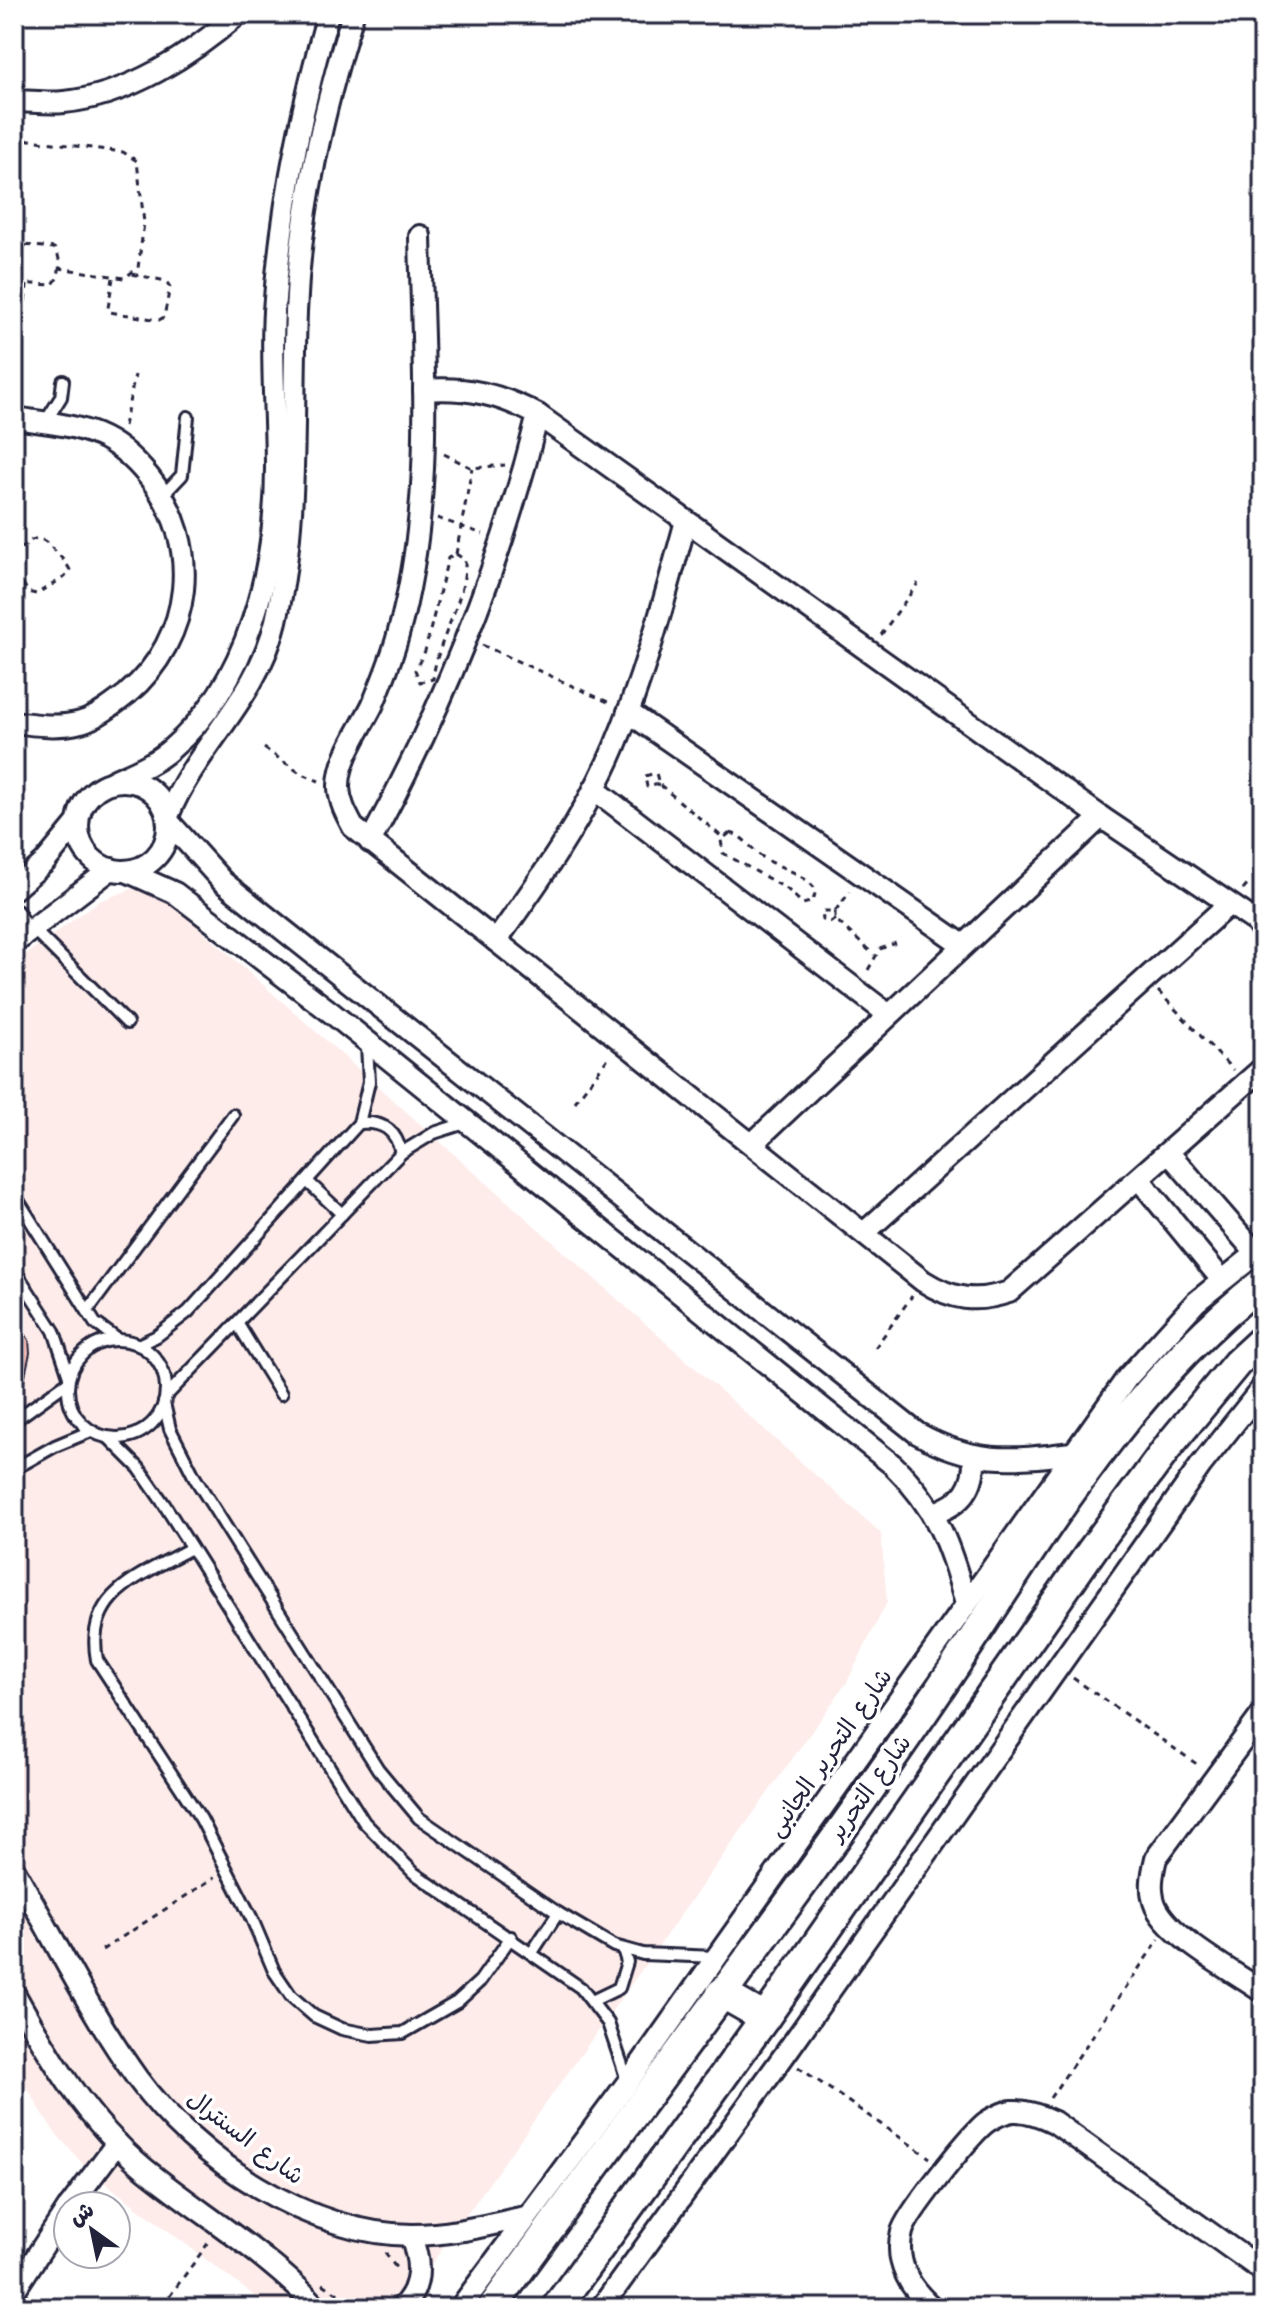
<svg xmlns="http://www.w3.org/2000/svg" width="1277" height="2322" viewBox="0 0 1277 2322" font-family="'Architects Daughter','Playpen Sans Arabic',sans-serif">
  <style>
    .built { fill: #feecea }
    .building { fill: #fbbfb9; stroke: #22223b; stroke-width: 2 }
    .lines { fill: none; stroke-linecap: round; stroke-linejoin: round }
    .lane-casing { stroke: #22223b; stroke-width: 16 }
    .street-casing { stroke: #22223b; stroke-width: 26 }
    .secondary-casing { stroke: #22223b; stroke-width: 34 }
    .path { stroke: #22223b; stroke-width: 3; stroke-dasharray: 6 6; stroke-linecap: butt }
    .lane { stroke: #fff; stroke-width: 10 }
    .street { stroke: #fff; stroke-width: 20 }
    .secondary { stroke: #fff; stroke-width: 28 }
    .labels { text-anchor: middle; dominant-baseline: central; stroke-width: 7; stroke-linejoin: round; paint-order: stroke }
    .street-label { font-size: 24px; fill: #22223b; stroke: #fff }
  </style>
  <rect width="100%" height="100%" fill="#fff"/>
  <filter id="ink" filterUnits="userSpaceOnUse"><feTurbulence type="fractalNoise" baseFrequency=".0125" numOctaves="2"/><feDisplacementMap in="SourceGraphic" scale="16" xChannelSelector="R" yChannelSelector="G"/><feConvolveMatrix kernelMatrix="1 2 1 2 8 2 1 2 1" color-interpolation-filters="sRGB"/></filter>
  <g filter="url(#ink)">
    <!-- built -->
    <polygon class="built" points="132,889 162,895 881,1533 887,1602 847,1682 400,2308 270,2308 88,2170 53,2130 14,2067 14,963 99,901"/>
    <!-- building -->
    <polygon class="building" points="14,1316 29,1340 30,1353 20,1398 14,1397"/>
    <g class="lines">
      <defs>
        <g id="lane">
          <polyline points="46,421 61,397 63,381"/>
          <polyline points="163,495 182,475 188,417"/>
          <polyline points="32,928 127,1023"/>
          <path d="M 359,1123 C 382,1121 396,1129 401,1153"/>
          <polyline points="308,1182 342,1214"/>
          <polyline points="14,1194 95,1323 117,1339"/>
          <polyline points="14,1269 54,1331 69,1376"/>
          <polyline points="88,1310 233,1115"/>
          <polyline points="237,1323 281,1394"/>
          <circle cx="117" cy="1389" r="49"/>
          <polyline points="138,1345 157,1336 188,1312 359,1123 369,1082 367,1045"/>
          <polyline points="166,1396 401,1153 434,1133 465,1123"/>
          <polyline points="164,1403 170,1429 195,1478 378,1769 419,1818 558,1913 614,1946 643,1954 716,1957"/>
          <polyline points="14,1421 68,1382"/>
          <polyline points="109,1438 139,1468 164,1504 364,1822 414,1873 581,1988 608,2023 627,2080"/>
          <polyline points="14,1469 55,1446 91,1431"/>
          <path d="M 191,1548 C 142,1576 84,1592 97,1660 L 201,1819 L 252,1919 L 274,1971 L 291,1996 L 314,2016 L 342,2029 L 372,2035 L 403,2033 L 457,2002 L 480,1981 L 511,1937"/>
          <polyline points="533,1951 558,1913"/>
          <polyline points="594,2000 619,1988 627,1962 623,1949"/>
        </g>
        <g id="street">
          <path d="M 14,101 C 30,101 48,104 64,102 C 128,96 191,55 238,14"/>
          <path d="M 420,236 C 423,371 435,503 398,635 C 392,658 382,682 373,704 C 361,729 338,759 339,788 C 340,803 346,814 353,827 L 923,1281 C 953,1300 976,1303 1009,1292 L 1263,1068"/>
          <path d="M 424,390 C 467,387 500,394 538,415 L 1101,817 L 1255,921 L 1263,932"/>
          <path d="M 14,418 C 41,422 72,424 97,435 C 117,443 136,461 149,477 C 203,544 193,638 127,694 C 114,704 97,718 81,722 C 60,728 35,725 14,722"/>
          <polyline points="628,712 963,945"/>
          <circle cx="123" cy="826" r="45"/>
          <path d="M 113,781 C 133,772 154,764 171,749 C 249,683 276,566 276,468 C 276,416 271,364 274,311 C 281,209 300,112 328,14"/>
          <polyline points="594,789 889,1015"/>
          <path d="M 168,816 C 197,745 258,698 276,621 C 299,519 292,416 296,312 C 300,210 323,111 353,14"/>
          <path d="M 168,821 L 223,882 L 917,1433 C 972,1464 1010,1461 1072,1453"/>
          <path d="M 370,842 C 444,706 501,565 538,415"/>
          <path d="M 126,871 L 175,893 L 333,1014 L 893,1465 C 937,1508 950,1545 966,1604"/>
          <polyline points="14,889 45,862 77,823"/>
          <polyline points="14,915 21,928 19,939"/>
          <path d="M 496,941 C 540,880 584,818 614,748 C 645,675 665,597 686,521"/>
          <polyline points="14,943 111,869"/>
          <polyline points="752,1144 1101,817"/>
          <polyline points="1169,1153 1256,1253"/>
          <polyline points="1139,1179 1222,1280"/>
          <polyline points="864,1233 1229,904"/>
          <path d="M 934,1513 C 962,1504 975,1487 974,1458"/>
          <path d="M 1263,1713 L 1156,1858 C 1152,1875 1149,1891 1156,1907 C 1172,1939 1233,1971 1263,1992"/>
          <path d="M 14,1869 C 54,1938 90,2013 137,2078 C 197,2160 308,2234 412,2235 C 450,2235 488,2225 525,2217"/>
          <path d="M 14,1993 C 50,2058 87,2121 145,2169 C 203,2216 267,2253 318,2308"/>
          <polyline points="70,2206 117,2143"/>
          <polyline points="14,2291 68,2208"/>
          <path d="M 401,2308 C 423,2287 421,2261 410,2235"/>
          <polyline points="460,2308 628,2082 1127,1378 1196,1302 1263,1248"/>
          <polyline points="601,2308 783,2057 1201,1465 1263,1387"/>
          <path d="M 933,2308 C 911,2290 894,2263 902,2232 C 906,2215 968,2138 984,2124 C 990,2119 1004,2112 1012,2111 C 1027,2110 1042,2116 1054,2122 L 1263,2271"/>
        </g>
        <g id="secondary">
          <polyline points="721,1993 765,2018"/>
          <path d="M 492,2308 C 633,2112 780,1921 917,1722 C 1025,1567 1111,1401 1263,1282"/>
          <polyline points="556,2308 765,2018 1092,1550 1171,1443 1237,1363 1263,1339"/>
        </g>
      </defs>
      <!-- lane casing -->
      <use href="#lane" class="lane-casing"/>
      <!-- street casing -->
      <use href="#street" class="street-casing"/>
      <!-- secondary casing -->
      <use href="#secondary" class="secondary-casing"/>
      <!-- path -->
      <g class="path">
        <polyline points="14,138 123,152 137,161 144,223 138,268 124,278 59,268"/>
        <path d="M 14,244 L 54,248 C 62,257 61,277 52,285 L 14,283"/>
        <polyline points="113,278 108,308 110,312 159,320 164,317 170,287 166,281 132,274"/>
        <polyline points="14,397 27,285"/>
        <polyline points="124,426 135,375"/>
        <polyline points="444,454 472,468 505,465"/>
        <polyline points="437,518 483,534"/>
        <path d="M 456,554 L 465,560 C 467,600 437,639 433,679 L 420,682 L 415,670 L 425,651 L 448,558 Z"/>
        <polyline points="456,554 472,468"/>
        <path d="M 14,558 C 28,541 36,529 53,549 C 60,556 66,562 70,570 L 65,577 L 36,594 L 28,592 L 14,568"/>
        <polyline points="881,635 918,583"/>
        <polyline points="482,645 610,703"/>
        <polyline points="264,748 300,773 319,781"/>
        <polyline points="659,784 647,787 645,776 656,773 659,784 722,837"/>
        <path d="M 730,833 C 743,835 750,848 761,856 C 779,869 802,871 816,890 L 813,901 L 803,904 L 787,889 L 723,853 L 721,840 Z"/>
        <polyline points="1243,890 1249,883"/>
        <polyline points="835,911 850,892"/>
        <polyline points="835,919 831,922 823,920 822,911 835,911 835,919 874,955"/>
        <polyline points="868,970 880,949 896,943"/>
        <polyline points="1158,991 1233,1070"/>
        <polyline points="575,1102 609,1057"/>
        <polyline points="875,1348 912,1296"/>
        <polyline points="1073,1678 1201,1767"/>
        <polyline points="102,1950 215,1877"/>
        <polyline points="14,1958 26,1977"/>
        <polyline points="798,2067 930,2158"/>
        <polyline points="14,2068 26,2055"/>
        <polyline points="1050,2098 1159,1939"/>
        <polyline points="385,2253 397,2269"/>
        <path d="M 323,2284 C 341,2295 359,2311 381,2304"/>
        <polyline points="166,2308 169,2297 209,2242"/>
      </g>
      <!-- lane -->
      <use href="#lane" class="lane"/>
      <!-- street -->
      <use href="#street" class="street"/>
      <!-- secondary -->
      <use href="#secondary" class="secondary"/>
    </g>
  </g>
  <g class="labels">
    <!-- street labels -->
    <g class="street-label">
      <text transform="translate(830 1753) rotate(-55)">شارع التحرير الجانبى</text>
      <text transform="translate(870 1788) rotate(-54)">شارع التحرير</text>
      <text transform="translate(245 2138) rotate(37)">شارع السنترال</text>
    </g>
  </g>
  <!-- margin -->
  <rect width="1277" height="2322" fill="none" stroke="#fff" stroke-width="48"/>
  <rect x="24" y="24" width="1229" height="2274" fill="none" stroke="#22223b" stroke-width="3" filter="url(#ink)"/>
  <!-- north arrow -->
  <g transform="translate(92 2230) rotate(327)"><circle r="38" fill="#ffffff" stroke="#a7a7b1" stroke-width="2"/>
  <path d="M0-6L14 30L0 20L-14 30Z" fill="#22223b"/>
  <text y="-12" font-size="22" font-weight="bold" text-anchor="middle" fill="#22223b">ش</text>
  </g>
</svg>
